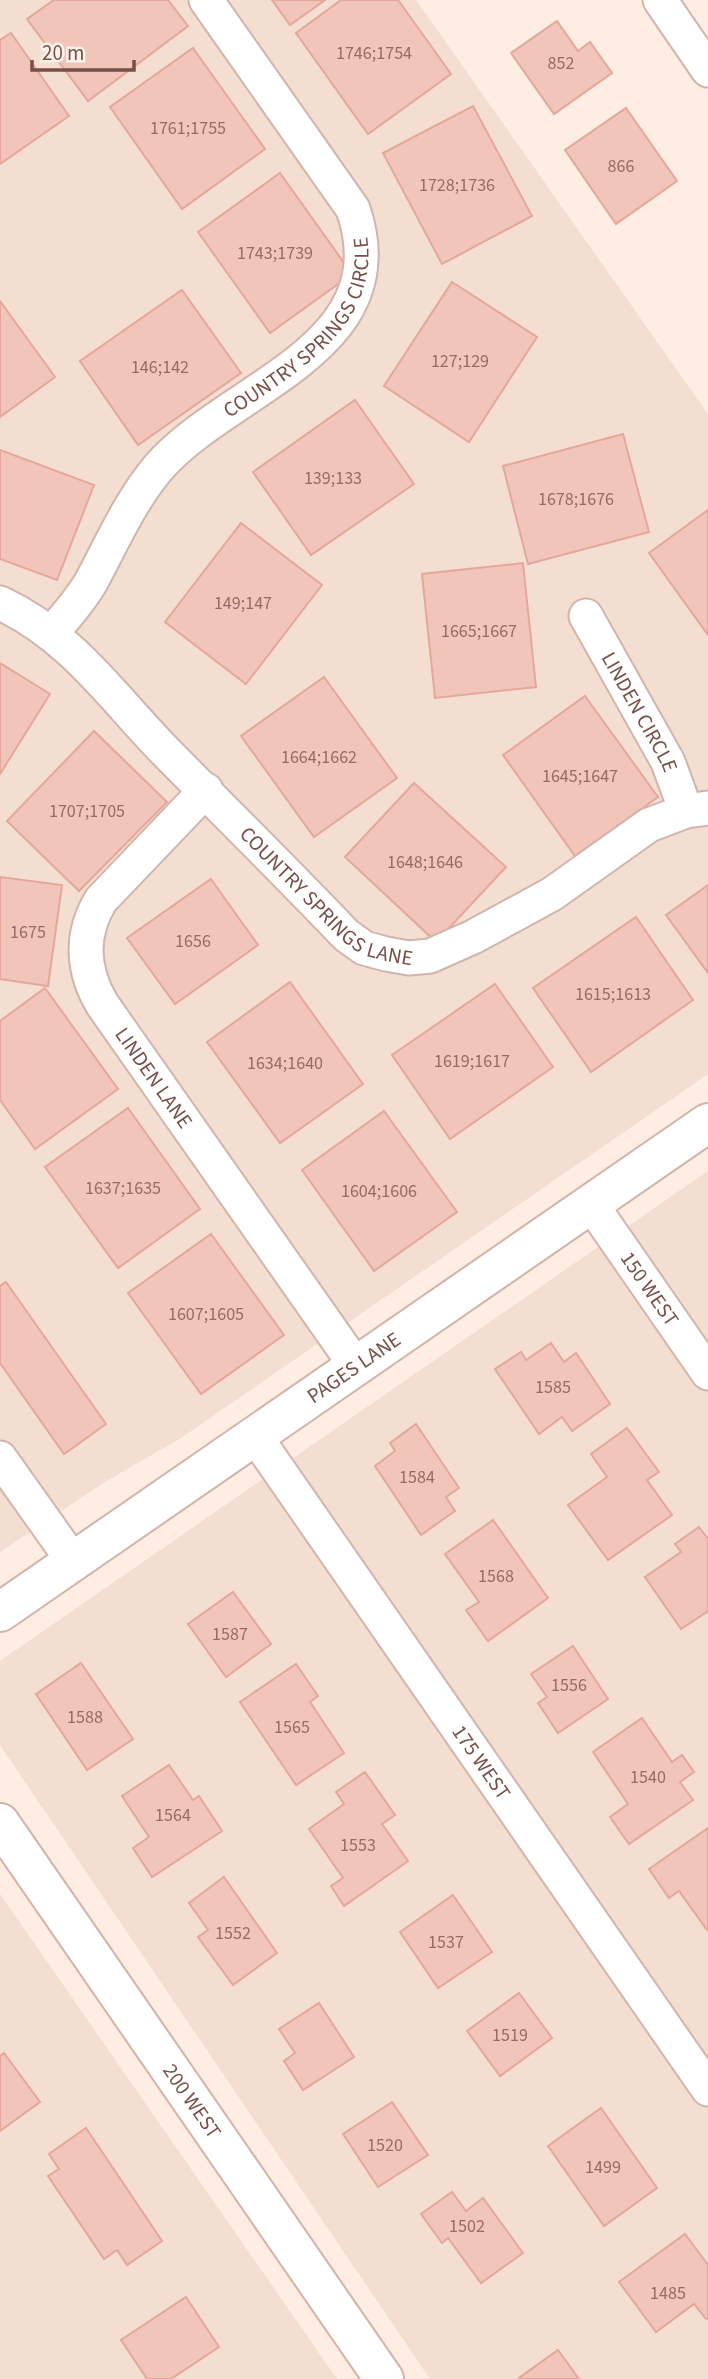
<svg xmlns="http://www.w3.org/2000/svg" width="708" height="2379" viewBox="0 0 708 2379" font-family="'Source Sans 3',sans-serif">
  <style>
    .residential { fill: #f4ddd1 }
    .building { fill: #f2c5ba; stroke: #e5a79a; stroke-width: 2 }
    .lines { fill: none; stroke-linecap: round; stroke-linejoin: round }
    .street-casing { stroke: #d0b5ac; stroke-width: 37 }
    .secondary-casing { stroke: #d3b3a9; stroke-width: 42 }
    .street { stroke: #fff; stroke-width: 33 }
    .secondary { stroke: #fff; stroke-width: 38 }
    .labels { text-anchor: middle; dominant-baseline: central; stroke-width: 7; stroke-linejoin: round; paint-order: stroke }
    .number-label { font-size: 18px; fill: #946c64 }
    .street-label { font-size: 21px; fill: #754f48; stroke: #fff2e9 }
  </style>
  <rect width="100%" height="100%" fill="#fdede2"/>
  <!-- residential -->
  <g class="residential">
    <polygon points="0,0 416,0 708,414 708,1074 181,1438 103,1483 0,1552"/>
    <polygon points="708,1171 708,2379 430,2379 0,1745 0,1661"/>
    <polygon points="0,1894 223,2215 337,2379 0,2379"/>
  </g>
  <!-- building -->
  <g class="building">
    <polygon points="54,0 168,0 188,26 88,101 27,19"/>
    <polygon points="272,0 325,0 290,25"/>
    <polygon points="341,0 398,0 451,74 368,134 296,33"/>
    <polygon points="557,21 578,51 590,42 612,73 554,114 511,53"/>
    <polygon points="11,33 69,116 0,164 0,40"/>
    <polygon points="193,48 265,149 182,209 110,107"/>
    <polygon points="473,106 532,216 442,264 383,153"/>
    <polygon points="626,108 677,181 616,224 565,150"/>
    <polygon points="280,173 352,274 270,333 198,232"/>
    <polygon points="452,282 537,337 469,442 384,386"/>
    <polygon points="182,290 241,373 138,445 80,361"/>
    <polygon points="0,301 55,377 0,417"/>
    <polygon points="355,400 414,484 311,555 253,472"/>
    <polygon points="623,434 649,532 528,564 503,466"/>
    <polygon points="0,450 94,485 57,580 0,559"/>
    <polygon points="708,510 708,635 649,553"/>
    <polygon points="241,523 322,585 246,684 165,622"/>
    <polygon points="523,563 536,687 435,698 422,574"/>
    <polygon points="0,663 50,694 0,774"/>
    <polygon points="324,677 397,778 314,837 241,736"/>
    <polygon points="585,696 658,797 575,856 503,755"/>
    <polygon points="94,731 167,802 79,891 7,821"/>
    <polygon points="414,783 506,867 436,942 345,857"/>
    <polygon points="0,877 62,885 48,986 0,979"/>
    <polygon points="211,879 258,945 175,1004 127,938"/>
    <polygon points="708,885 708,973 666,915"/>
    <polygon points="636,917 693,1000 591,1072 533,988"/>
    <polygon points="290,982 363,1084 280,1143 207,1042"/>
    <polygon points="495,984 553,1067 450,1139 392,1055"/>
    <polygon points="45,988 118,1089 35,1149 0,1100 0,1021"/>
    <polygon points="128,1108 200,1209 118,1268 45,1167"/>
    <polygon points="384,1111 457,1212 374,1271 302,1170"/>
    <polygon points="211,1234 284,1335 201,1394 128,1293"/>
    <polygon points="6,1282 106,1424 64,1454 0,1363 0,1286"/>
    <polygon points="551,1343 564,1362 576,1353 610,1404 572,1431 562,1417 539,1434 495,1369 521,1352 526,1360"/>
    <polygon points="416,1424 459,1488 446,1497 455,1511 421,1535 375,1466 395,1451 390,1443"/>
    <polygon points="627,1428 659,1472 647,1480 672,1515 608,1560 568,1505 607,1477 591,1454"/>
    <polygon points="493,1520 548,1598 488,1641 466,1610 479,1602 445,1554"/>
    <polygon points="699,1527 708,1539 708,1611 681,1629 645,1577 681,1552 675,1544"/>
    <polygon points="233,1592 271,1644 226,1677 188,1624"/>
    <polygon points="573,1646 608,1699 558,1733 538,1703 547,1697 531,1674"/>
    <polygon points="81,1663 133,1739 87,1770 36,1694"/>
    <polygon points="296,1664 318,1696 310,1702 344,1753 296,1785 240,1702"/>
    <polygon points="642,1718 672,1762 682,1755 694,1772 680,1782 693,1800 629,1844 610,1817 628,1804 593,1752"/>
    <polygon points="169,1765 193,1800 199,1796 222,1831 152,1877 133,1848 149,1837 122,1796"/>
    <polygon points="365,1772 395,1815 382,1824 408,1861 344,1906 331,1886 343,1878 309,1829 344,1804 336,1792"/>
    <polygon points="708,1828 708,1929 707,1930 679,1891 669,1898 649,1869"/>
    <polygon points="224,1877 277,1953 233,1985 198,1937 208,1930 189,1903"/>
    <polygon points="453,1895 492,1952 438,1988 400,1932"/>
    <polygon points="519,1993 552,2038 500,2076 467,2031"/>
    <polygon points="319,2003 354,2057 303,2090 284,2061 295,2053 279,2029"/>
    <polygon points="4,2053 40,2102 0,2131 0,2056"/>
    <polygon points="392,2102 428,2155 378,2187 343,2134"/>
    <polygon points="601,2108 657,2188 604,2226 548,2146"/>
    <polygon points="86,2128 162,2241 127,2265 117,2250 104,2259 48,2176 59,2169 49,2154"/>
    <polygon points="452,2192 466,2211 483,2198 523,2253 481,2283 448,2238 442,2243 421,2214"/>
    <polygon points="685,2234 708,2265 708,2318 706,2319 694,2304 656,2332 619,2282"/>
    <polygon points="186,2297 219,2347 171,2379 147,2379 121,2340"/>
    <polygon points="558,2350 579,2379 520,2379 519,2378"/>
  </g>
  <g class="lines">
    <defs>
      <g id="street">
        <polyline points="660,0 708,70"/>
        <path id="s1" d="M 0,603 C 73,637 112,697 166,752 C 226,813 287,873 346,935 L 364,948 L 386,954 L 409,958 L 430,956 L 473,937 L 552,894 L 649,825 L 686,811 L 708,808"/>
        <path id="s2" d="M 586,616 L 668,762 L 686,811"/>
        <path id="s3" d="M 52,633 C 65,617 80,601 91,582 C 112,543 129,503 158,468 C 229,386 401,349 353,209 L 206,0"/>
        <path id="s4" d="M 206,790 L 101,900 C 80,934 82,970 102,1004 L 356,1366"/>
        <path id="s5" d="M 591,1204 L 708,1373"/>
        <path id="s6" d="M 255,1436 L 708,2089"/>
        <polyline points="0,1458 73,1561"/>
      </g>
      <g id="secondary">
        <path id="s7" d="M 0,1612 L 708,1123"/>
        <path id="s8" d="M 0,1823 L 384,2379"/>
      </g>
    </defs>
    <!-- street casing -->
    <use href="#street" class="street-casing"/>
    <!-- secondary casing -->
    <use href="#secondary" class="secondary-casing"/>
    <!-- street -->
    <use href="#street" class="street"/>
    <!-- secondary -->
    <use href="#secondary" class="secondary"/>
  </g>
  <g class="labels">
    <!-- number labels -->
    <g class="number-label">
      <text x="374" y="53">1746;1754</text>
      <text x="561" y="63">852</text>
      <text x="188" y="128">1761;1755</text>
      <text x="621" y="166">866</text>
      <text x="457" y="185">1728;1736</text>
      <text x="275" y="253">1743;1739</text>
      <text x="460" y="361">127;129</text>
      <text x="160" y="367">146;142</text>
      <text x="333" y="478">139;133</text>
      <text x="576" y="499">1678;1676</text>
      <text x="243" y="603">149;147</text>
      <text x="479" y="631">1665;1667</text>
      <text x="319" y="757">1664;1662</text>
      <text x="580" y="776">1645;1647</text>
      <text x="87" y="811">1707;1705</text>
      <text x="425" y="862">1648;1646</text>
      <text x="28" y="932">1675</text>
      <text x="193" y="941">1656</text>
      <text x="613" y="994">1615;1613</text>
      <text x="472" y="1061">1619;1617</text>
      <text x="285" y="1063">1634;1640</text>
      <text x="123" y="1188">1637;1635</text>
      <text x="379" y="1191">1604;1606</text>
      <text x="206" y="1314">1607;1605</text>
      <text x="553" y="1387">1585</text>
      <text x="417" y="1477">1584</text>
      <text x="496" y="1576">1568</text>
      <text x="230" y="1634">1587</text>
      <text x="569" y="1685">1556</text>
      <text x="85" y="1717">1588</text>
      <text x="292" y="1727">1565</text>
      <text x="648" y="1777">1540</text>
      <text x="173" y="1815">1564</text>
      <text x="358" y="1845">1553</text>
      <text x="233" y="1933">1552</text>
      <text x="446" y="1942">1537</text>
      <text x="510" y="2035">1519</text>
      <text x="385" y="2145">1520</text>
      <text x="603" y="2167">1499</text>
      <text x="467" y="2226">1502</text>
      <text x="668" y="2293">1485</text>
    </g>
    <!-- street labels -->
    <g class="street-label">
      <text stroke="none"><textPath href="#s3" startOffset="402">COUNTRY SPRINGS CIRCLE</textPath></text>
      <text stroke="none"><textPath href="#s2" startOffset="110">LINDEN CIRCLE</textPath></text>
      <text stroke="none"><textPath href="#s1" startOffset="444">COUNTRY SPRINGS LANE</textPath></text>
      <text stroke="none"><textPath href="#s4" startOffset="352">LINDEN LANE</textPath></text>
      <text stroke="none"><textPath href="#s5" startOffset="103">150 WEST</textPath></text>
      <text stroke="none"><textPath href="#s7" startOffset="430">PAGES LANE</textPath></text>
      <text stroke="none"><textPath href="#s6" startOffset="397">175 WEST</textPath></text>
      <text stroke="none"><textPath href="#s8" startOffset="338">200 WEST</textPath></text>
    </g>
  </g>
  <!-- scale -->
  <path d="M32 60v10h102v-10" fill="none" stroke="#754f48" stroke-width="3.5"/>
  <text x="42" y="60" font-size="21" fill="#754f48" stroke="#fff2e9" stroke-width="5" paint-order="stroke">20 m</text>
</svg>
